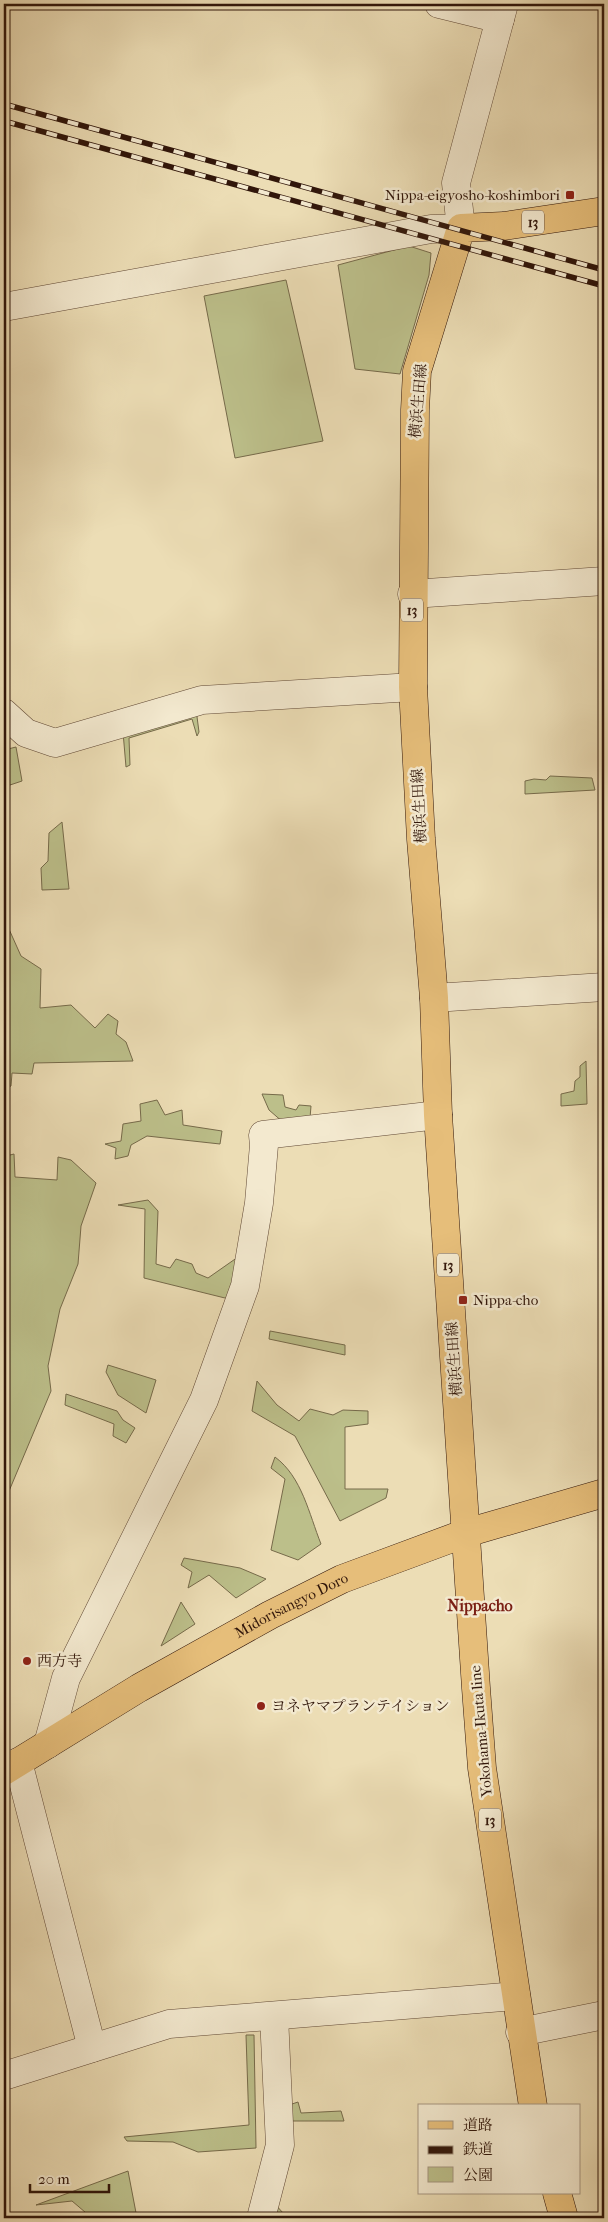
<svg xmlns="http://www.w3.org/2000/svg" width="608" height="2222" viewBox="0 0 608 2222" font-family="'IM FELL French Canon','Noto Serif JP',serif">
  <style>
    .green { fill: #bcbf8a; stroke: #766a4a }
    .lines { fill: none; stroke-linecap: round; stroke-linejoin: round }
    .minor-casing { stroke: #604835; stroke-width: 29 }
    .major-casing { stroke: #31160a; stroke-width: 29 }
    .minor { stroke: #f3e9cf; stroke-width: 28 }
    .major { stroke: #e6be7a; stroke-width: 28 }
    .rail-casing { stroke: #31160a; stroke-width: 5.5 }
    .rail { stroke: #f3e9cf; stroke-width: 4; stroke-dasharray: 11; stroke-linecap: butt }
    .poi-dot { fill: #8f2418; stroke: #f3e9cf; stroke-width: 2 }
    .labels { text-anchor: middle; dominant-baseline: central; stroke-width: 5; stroke-linejoin: round; paint-order: stroke }
    .shield { fill: #f3e9cf; stroke: #6b5545; stroke-width: 1 }
    .shield-label { font-size: 14px; font-weight: bold; fill: #31160a }
    .poi-label { font-size: 15px; fill: #31160a; stroke: #f3e9cf; text-anchor: start }
    .street-label { font-size: 15px; fill: #31160a; stroke: #f3e9cf }
    .neighbourhood-label { font-size: 16px; font-weight: bold; fill: #7a1f14; stroke: #f3e9cf }
  </style>
  <rect width="100%" height="100%" fill="#ecddb5"/>
  <filter id="stains"><feTurbulence type="fractalNoise" baseFrequency=".004" numOctaves="4"/><feColorMatrix values="0 0 0 0 .2 0 0 0 0 .09 0 0 0 0 .02 0 0 0 .5 -.17"/></filter>
  <radialGradient id="worn" r=".72"><stop offset=".6" stop-color="#630" stop-opacity="0"/><stop offset="1" stop-color="#630" stop-opacity=".3"/></radialGradient>
  <!-- green -->
  <g class="green">
    <polygon points="409,246 431,253 429,275 400,374 355,369 338,265"/>
    <polygon points="286,280 323,441 235,458 204,296"/>
    <polygon points="196,709 199,732 197,736 192,719 129,738 130,765 126,767 123,732"/>
    <polygon points="16,747 22,781 4,787 4,756 8,749"/>
    <polygon points="550,776 592,778 595,790 525,794 525,781 534,779 546,780"/>
    <polygon points="62,822 69,889 42,890 41,868 48,861 49,833"/>
    <polygon points="4,918 21,956 41,969 40,1008 71,1005 95,1028 108,1014 118,1021 116,1034 126,1042 133,1061 34,1063 32,1074 12,1073 11,1086 6,1088 4,1100"/>
    <polygon points="586,1061 587,1104 561,1106 561,1094 574,1091 575,1081 580,1077 580,1066"/>
    <polygon points="262,1094 283,1095 285,1107 296,1110 299,1105 311,1106 310,1118 284,1123 269,1110"/>
    <polygon points="157,1100 165,1115 182,1110 183,1125 222,1131 220,1144 147,1136 131,1145 128,1156 115,1159 116,1148 105,1144 121,1141 123,1124 141,1121 140,1104"/>
    <polygon points="4,1139 6,1139 6,1156 14,1154 15,1177 57,1180 58,1157 71,1160 96,1183 81,1226 78,1264 60,1309 48,1366 51,1391 4,1503"/>
    <polygon points="148,1200 158,1211 156,1264 170,1268 176,1259 192,1264 196,1273 208,1278 238,1257 229,1299 144,1278 145,1209 118,1205"/>
    <polygon points="270,1331 345,1345 345,1355 269,1339"/>
    <polygon points="108,1365 156,1380 146,1413 118,1395 106,1372"/>
    <polygon points="257,1381 277,1405 299,1421 310,1409 333,1415 343,1410 368,1411 368,1424 345,1427 345,1489 388,1489 386,1498 340,1521 295,1436 252,1411"/>
    <polygon points="66,1394 117,1411 123,1420 135,1428 126,1443 113,1436 114,1424 65,1405"/>
    <path d="M 275,1457 C 302,1477 309,1514 321,1544 L 298,1560 L 271,1550 L 285,1479 L 271,1468 Z"/>
    <polygon points="184,1558 240,1568 266,1579 236,1598 209,1575 188,1588 192,1572 181,1565"/>
    <polygon points="181,1602 195,1624 161,1646"/>
    <polygon points="246,2035 254,2035 256,2148 198,2152 173,2142 127,2141 124,2137 249,2125"/>
    <polygon points="298,2102 301,2113 341,2111 344,2121 291,2121 289,2105"/>
    <polygon points="128,2171 137,2218 92,2218 72,2201 36,2205"/>
    <polygon points="273,2202 284,2214 349,2216 348,2218 268,2218"/>
  </g>
  <g class="lines">
    <defs>
      <g id="minor">
        <polyline points="439,4 500,19"/>
        <polyline points="4,307 431,229 461,228 456,183 504,4"/>
        <polyline points="412,594 604,581"/>
        <polyline points="4,713 26,733 55,743 202,700 413,687"/>
        <polyline points="434,998 604,987"/>
        <polyline points="48,1744 66,1678 204,1400 245,1286 259,1203 264,1145 263,1135 438,1115"/>
        <polyline points="18,1762 92,2048"/>
        <polyline points="520,2032 604,2015"/>
        <polyline points="4,2076 169,2024 516,1996"/>
        <polyline points="261,2218 280,2145 274,2016"/>
      </g>
      <g id="major">
        <path id="s1" d="M 4,1771 L 139,1688 L 270,1615 L 342,1579 L 466,1533 L 604,1493"/>
        <polyline points="533,2106 482,1768 476,1688 438,1115 434,998 421,839 413,687 415,410 417,371 461,228 504,226 604,211"/>
        <polyline points="557,2193 564,2218"/>
      </g>
    </defs>
    <!-- minor casing -->
    <use href="#minor" class="minor-casing"/>
    <!-- major casing -->
    <use href="#major" class="major-casing"/>
    <!-- minor -->
    <use href="#minor" class="minor"/>
    <!-- major -->
    <use href="#major" class="major"/>
    <defs>
      <g id="rail">
        <polyline points="4,104 604,270"/>
        <polyline points="4,121 604,286"/>
      </g>
    </defs>
    <!-- rail casing -->
    <use href="#rail" class="rail-casing"/>
    <!-- rail -->
    <use href="#rail" class="rail"/>
  </g>
  <!-- markers -->
  <g class="poi-dot">
    <rect x="565" y="190" width="10" height="10" rx="2.5"/>
    <rect x="458" y="1295" width="10" height="10" rx="2.5"/>
    <circle cx="27" cy="1661" r="5"/>
    <circle cx="261" cy="1706" r="5"/>
  </g>
  <g class="labels">
    <!-- shield labels -->
    <g class="shield">
      <rect x="522" y="210.5" width="22" height="23" rx="4"/>
      <rect x="401" y="598.5" width="22" height="23" rx="4"/>
      <rect x="437" y="1253.5" width="22" height="23" rx="4"/>
      <rect x="479" y="1808.5" width="22" height="23" rx="4"/>
    </g>
    <g class="shield-label">
      <text x="533" y="222">13</text>
      <text x="412" y="610">13</text>
      <text x="448" y="1265">13</text>
      <text x="490" y="1820">13</text>
    </g>
    <!-- poi labels -->
    <g class="poi-label">
      <text x="560" y="195" text-anchor="end">Nippa-eigyosho-koshimbori</text>
      <text x="473" y="1300">Nippa-cho</text>
      <text x="37" y="1661">西方寺</text>
      <text x="271" y="1706">ヨネヤマプランテイション</text>
    </g>
    <!-- street labels -->
    <g class="street-label">
      <text transform="translate(418 401) rotate(-85)">横浜生田線</text>
      <text transform="translate(419 806) rotate(-93)">横浜生田線</text>
      <text transform="translate(454 1359) rotate(-94)">横浜生田線</text>
      <text stroke="none"><textPath href="#s1" startOffset="332">Midorisangyo Doro</textPath></text>
      <text transform="translate(481 1731) rotate(-95)">Yokohama-Ikuta line</text>
    </g>
    <!-- neighbourhood labels -->
    <g class="neighbourhood-label">
      <text x="480" y="1605">Nippacho</text>
    </g>
  </g>
  <!-- margin -->
  <rect width="608" height="2222" fill="none" stroke="#ecddb5" stroke-width="20"/>
  <rect x="5" y="5" width="598" height="2212" fill="none" stroke="#31160a" stroke-width="2.5"/>
  <rect x="10" y="10" width="588" height="2202" fill="none" stroke="#31160a"/>
  <!-- legend -->
  <rect x="418" y="2104" width="162" height="90" fill="#f3e9cf" stroke="#a59580"/>
  <rect x="428" y="2121" width="25" height="8" fill="#e6be7a" stroke="#a59580"/>
  <text x="463" y="2130" font-size="15" fill="#31160a">道路</text>
  <rect x="428" y="2146" width="25" height="8" fill="#31160a" stroke="#a59580"/>
  <text x="463" y="2154" font-size="15" fill="#31160a">鉄道</text>
  <rect x="428" y="2167" width="25" height="15" fill="#bcbf8a" stroke="#a59580"/>
  <text x="463" y="2180" font-size="15" fill="#31160a">公園</text>
  <!-- scale -->
  <path d="M30 2184v8h79v-8" fill="none" stroke="#31160a" stroke-width="2.5"/>
  <text x="38" y="2184" font-size="15" fill="#31160a" stroke="#f3e9cf" stroke-width="4" paint-order="stroke">20 m</text>
  <rect width="100%" height="100%" filter="url(#stains)"/>
  <rect width="100%" height="100%" fill="url(#worn)"/>
</svg>
